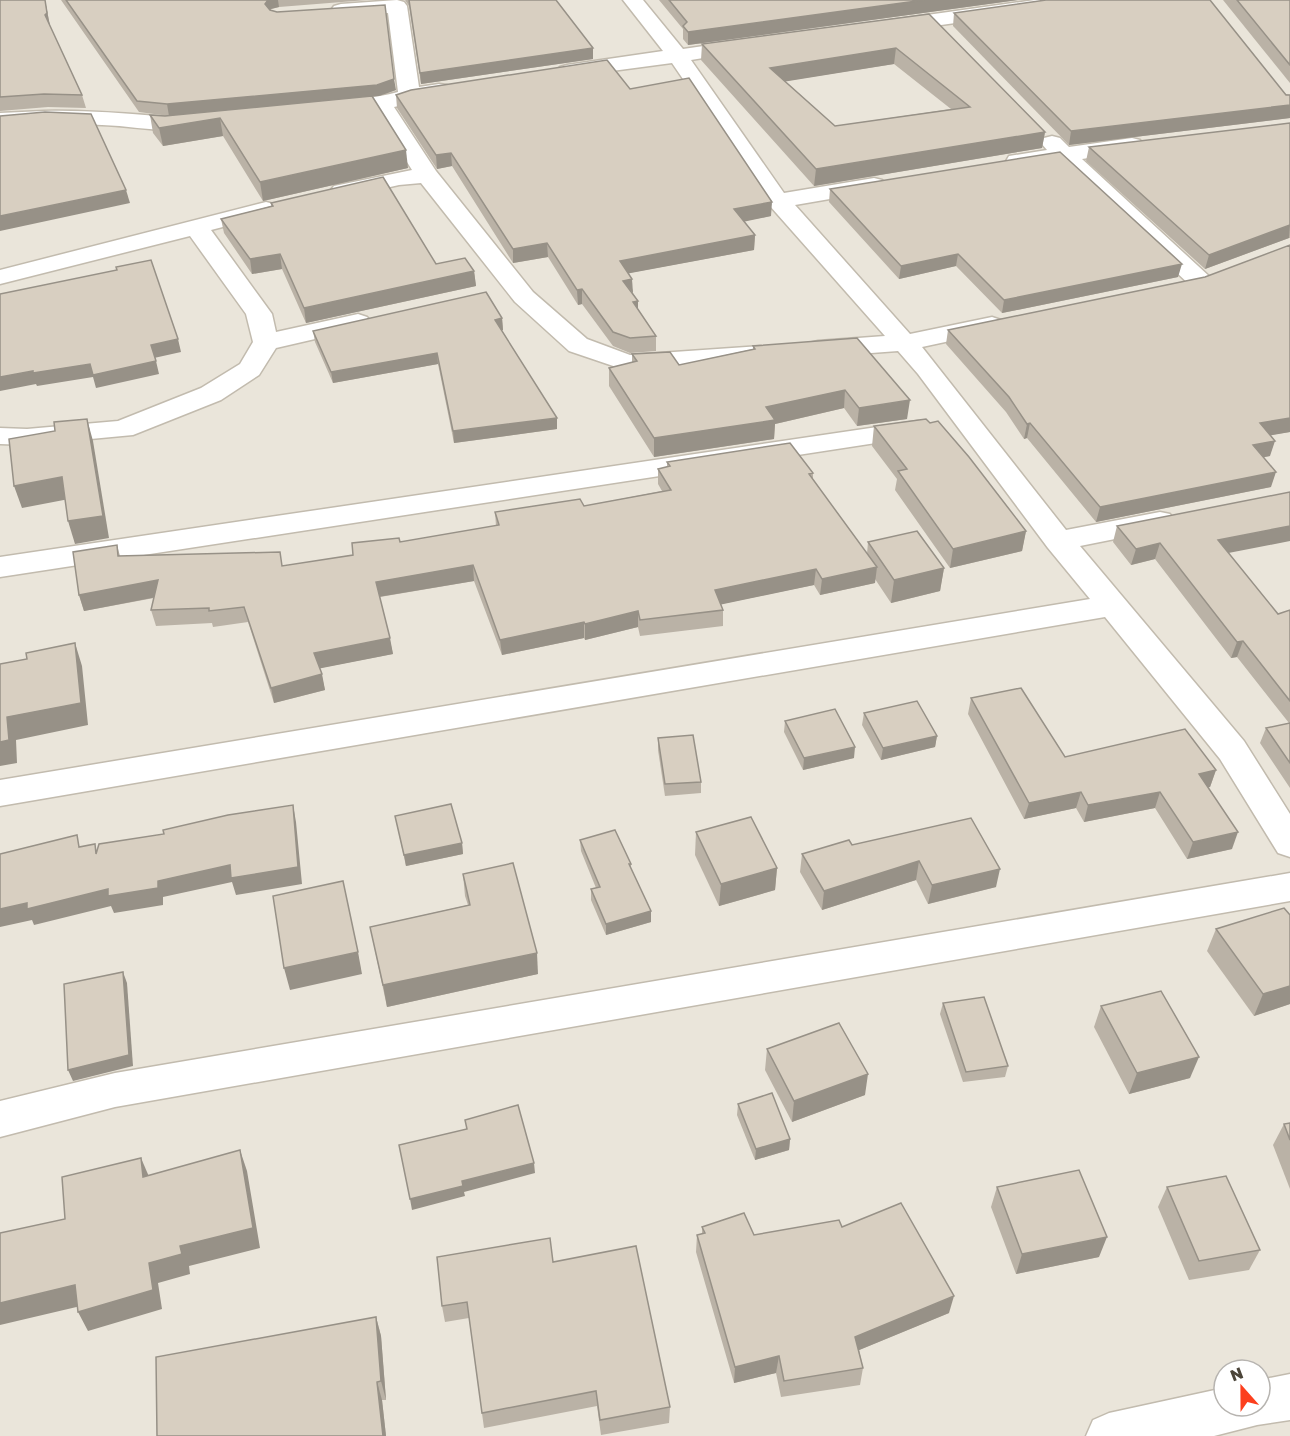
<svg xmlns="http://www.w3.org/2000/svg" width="1290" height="1436" viewBox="0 0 1290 1436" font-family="'Golos Text',sans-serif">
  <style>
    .residential { fill: #eae5da; fill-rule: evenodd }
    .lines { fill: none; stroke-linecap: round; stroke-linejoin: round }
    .minor-casing { stroke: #c2bbae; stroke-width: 3 }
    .minor { fill: #fff; fill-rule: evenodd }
    .wall { fill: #bab2a6; fill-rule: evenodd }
    .shaded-wall { fill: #979187 }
    .building { fill: #d8cfc1; stroke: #979187; stroke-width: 1.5; fill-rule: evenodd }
  </style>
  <rect width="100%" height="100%" fill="#f6f3ec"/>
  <!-- residential -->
  <path class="residential" d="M 0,0 L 1290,0 L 1290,1436 L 0,1436 ZM 1224,1370 L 1260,1370 L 1260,1406 L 1224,1406 Z"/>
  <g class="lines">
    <defs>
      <g id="minor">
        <path d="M 397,0 L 404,2 L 407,6 L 419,87 L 439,84 L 447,85 L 450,90 L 447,95 L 394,107 L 436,171 L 533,292 L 587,339 L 630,355 L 761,346 L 770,348 L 774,354 L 770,360 L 628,371 L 569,351 L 515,302 L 421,183 L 399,185 L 342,198 L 334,196 L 330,191 L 334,186 L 412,170 L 375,111 L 334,116 L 326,114 L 323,109 L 326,104 C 350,98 374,99 398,92 L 388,13 L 341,16 L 334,14 L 331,10 L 334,6 L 341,4 Z"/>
        <polygon points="623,0 643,0 683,49 745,40 752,42 755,46 752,50 691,60 784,193 874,178 882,180 886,185 882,190 795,205 910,334 992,317 1001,320 1005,325 1001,330 922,347 1066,530 1160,512 1170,514 1175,521 1170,528 1080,546 1244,741 1290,814 1290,857 1278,853 1220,759 1105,617 0,806 0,780 1090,599 1048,548 918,374 898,351 818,357 809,355 805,349 809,343 818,341 885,336 770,206 672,63 567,77 560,75 557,71 560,67 567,65 663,51"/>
        <polygon points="1035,0 1088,0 1085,4 1078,6 891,32 884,30 881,26 884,22 891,20"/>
        <path d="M 44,111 C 82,110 119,113 157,116 C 172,117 189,114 204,117 L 207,122 L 204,127 C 171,135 135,126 102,125 C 68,123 34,123 0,127 L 0,113 Z"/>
        <polygon points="1052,136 1060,138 1069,147 1132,138 1140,140 1143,145 1140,150 1082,159 1210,277 1213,282 1210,287 1201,289 1192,287 1059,162 1017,168 1009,166 1006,161 1009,156 1047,150 1041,143 1044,138"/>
        <polygon points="266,202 274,204 278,209 274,214 211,230 272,314 276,332 358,314 367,317 371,322 367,327 276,348 259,375 221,400 133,435 27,445 0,444 0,428 27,429 118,421 201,388 240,364 253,342 246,314 190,236 0,284 0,270"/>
        <polygon points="918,421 928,423 932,429 928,435 0,577 0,557"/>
        <polygon points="1290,873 1290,901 115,1107 0,1137 0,1101 115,1073"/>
        <polygon points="1290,1374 1290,1420 1257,1425 1214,1436 1086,1436 1093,1420 1109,1413 1224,1388 1224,1406 1260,1406 1260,1380"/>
      </g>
    </defs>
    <!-- minor casing -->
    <use href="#minor" class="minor-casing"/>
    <!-- minor -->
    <use href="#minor" class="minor"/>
  </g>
  <!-- wall -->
  <g class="wall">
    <polygon points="0,0 45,0 50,26 82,95 86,108 48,107 0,111"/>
    <polygon points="61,0 367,0 279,7 271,9 270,10 396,90 379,96 372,96 408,168 263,201 223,136 163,146 153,133 150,115 165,116 169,116 139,112"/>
    <polygon points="405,0 555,0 593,48 593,59 421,84 409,6"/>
    <polygon points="659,0 1018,0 688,45 683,39 683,29"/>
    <polygon points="1223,0 1290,0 1290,83"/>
    <polygon points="954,13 1290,95 1290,118 1069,145 953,26"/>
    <path d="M 929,14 L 1045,132 L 1042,148 L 814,186 L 701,60 L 702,44 ZM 894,64 L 951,109 L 835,126 L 785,81 Z"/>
    <polygon points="630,89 771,216 744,221 755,235 754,250 629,273 633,293 638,301 638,309 656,336 656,351 630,353 613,346 582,304 578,305 548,257 513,263 452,166 437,169 397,108 396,95"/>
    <polygon points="1290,123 1290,238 1289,238 1205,269 1086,161 1089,147"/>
    <polygon points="830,189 1178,277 1002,313 956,266 899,279 829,202"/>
    <polygon points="271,203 436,264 474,271 476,286 306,323 282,269 252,274 224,233 221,219 271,206"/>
    <polygon points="1290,245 1290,432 1270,435 1270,456 1264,457 1271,487 1096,522 1027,438 1024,439 1006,412 946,344 948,330 1205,277"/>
    <polygon points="502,318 503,330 502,330 557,429 454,443 438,364 333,383 315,342 313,331"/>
    <polygon points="753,346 907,419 857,426 844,408 775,424 774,439 654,457 609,386 609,368 632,363 632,354 679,365 753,349"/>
    <polygon points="874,426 1026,531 1022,551 950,568 895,490 897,479 872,446"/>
    <polygon points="667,462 813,473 813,480 867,554 868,542 944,568 940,591 891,603 875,579 875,583 820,595 814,585 721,604 723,610 723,626 640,636 638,627 585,640 584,638 502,655 474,581 380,597 393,654 320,668 325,690 274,703 248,622 213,627 212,623 156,626 151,610 154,598 84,611 79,595 117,545 120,556 283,566 353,555 400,542 496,526 495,512 584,506 662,491 658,484 658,469 667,467"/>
    <polygon points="1117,526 1228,553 1278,614 1290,610 1290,788 1260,743 1266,728 1289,723 1237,657 1231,658 1155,559 1131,565 1113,542"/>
    <polygon points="971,698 1065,757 1216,770 1210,787 1208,787 1232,849 1187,859 1155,808 1084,822 1076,808 1024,819 968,714"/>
    <polygon points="864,713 937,736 935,747 881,760 862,725"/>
    <polygon points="785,721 854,758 803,770 784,732"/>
    <polygon points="658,738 701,782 701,793 665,796 658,750"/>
    <polygon points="395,816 462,843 463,854 406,866"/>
    <polygon points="971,818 996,887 928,904 916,880 822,910 800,872 802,854 852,845"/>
    <polygon points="696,832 777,868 775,890 719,906 695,855"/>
    <polygon points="580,840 631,864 631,869 651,911 651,922 606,935 591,900 591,889 596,888 581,851"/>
    <polygon points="463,874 538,974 387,1007 370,927 468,905 465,896"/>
    <polygon points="1290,915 1290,1004 1254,1016 1207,951 1216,929"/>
    <polygon points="943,1003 1008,1066 1005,1077 963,1082 940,1014"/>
    <polygon points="1101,1006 1190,1078 1129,1094 1094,1027"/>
    <polygon points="767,1049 865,1095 792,1122 765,1070"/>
    <polygon points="738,1104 790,1139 789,1150 755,1160 737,1115"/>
    <polygon points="1290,1123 1290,1189 1273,1145 1284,1124"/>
    <polygon points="997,1187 1099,1257 1016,1274 991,1207"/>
    <polygon points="1167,1187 1260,1250 1249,1270 1189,1280 1158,1207"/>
    <polygon points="702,1227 754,1235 949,1313 859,1350 863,1368 860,1385 781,1397 776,1373 734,1383 696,1252 697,1235 702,1234"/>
    <polygon points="553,1262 670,1407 669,1423 601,1435 597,1406 484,1428 469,1318 445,1322 442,1306"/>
    <polygon points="376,1317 381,1336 386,1400 382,1400 386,1436 157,1436"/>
  </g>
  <!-- shaded-wall -->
  <g class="shaded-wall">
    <polygon points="45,0 50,26 45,15"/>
    <polygon points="268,0 278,0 279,7 271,9 267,15 265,4"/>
    <polygon points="924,0 1018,0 688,45 688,32"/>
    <polygon points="593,48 593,59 421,84 420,73"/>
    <polygon points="896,48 894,64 770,84 770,68"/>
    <polygon points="394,79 396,90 379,96 169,116 167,104"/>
    <polygon points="1290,105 1290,118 1069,145 1071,131"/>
    <polygon points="220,118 223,136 163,146 159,128"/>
    <polygon points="1045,132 1042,148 814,186 816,169"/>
    <polygon points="406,150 408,168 263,201 260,182"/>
    <polygon points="451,153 452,166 437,169 436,155"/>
    <polygon points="126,190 130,203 0,231 0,216"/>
    <polygon points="772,202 771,216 733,224 734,209"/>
    <polygon points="1290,225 1289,238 1205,269 1209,255"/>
    <polygon points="755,235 754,250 620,275 620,261"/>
    <polygon points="547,243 548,257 513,263 513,249"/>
    <polygon points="280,254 282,269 252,274 250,259"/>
    <polygon points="958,254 956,266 899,279 901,266"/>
    <polygon points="1182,264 1178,277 1002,313 1004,300"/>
    <polygon points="474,271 476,286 306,323 304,308"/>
    <polygon points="632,279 633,293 623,281"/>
    <polygon points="582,289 582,304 578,305 577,290"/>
    <polygon points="638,301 638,315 633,302"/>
    <polygon points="502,318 503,330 496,331 495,320"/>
    <polygon points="178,339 181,352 154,358 151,345"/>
    <polygon points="437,353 438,364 333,383 331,372"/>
    <polygon points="156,361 159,374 96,388 93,377 37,386 36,384 0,391 0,377 33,371 90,364"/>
    <polygon points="845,390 844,408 775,424 774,439 654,457 654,438 766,407"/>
    <polygon points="910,400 907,419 857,426 859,408"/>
    <polygon points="557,418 557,429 454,443 453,431"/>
    <polygon points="1290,418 1290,432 1255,438 1260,423"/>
    <polygon points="87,419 93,441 109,538 75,544 68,521"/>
    <polygon points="1030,423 1027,438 1024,439 1027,424"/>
    <polygon points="1275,441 1270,456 1249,460 1253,445"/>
    <polygon points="1276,472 1271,487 1096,522 1100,507"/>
    <polygon points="62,477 69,499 22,508 14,486"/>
    <polygon points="1290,526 1290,541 1213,556 1218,540"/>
    <polygon points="1026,531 1022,551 950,568 953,549"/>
    <polygon points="1160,543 1155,559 1131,565 1136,549"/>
    <polygon points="473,565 474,581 378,597 376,582"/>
    <polygon points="877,567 875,583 820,595 822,579"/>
    <polygon points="944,568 940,591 891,603 894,580"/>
    <polygon points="816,569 814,585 714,606 715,590"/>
    <polygon points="158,580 162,596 84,611 79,595"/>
    <polygon points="638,611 638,627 585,640 585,624"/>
    <polygon points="584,622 584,638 502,655 500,640"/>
    <polygon points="390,638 393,654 317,669 314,653"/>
    <polygon points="1243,641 1237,657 1231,658 1237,642"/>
    <polygon points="75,643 82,666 88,725 16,740 17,763 0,766 0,742 7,717"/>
    <polygon points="322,674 325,690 274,703 271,688"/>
    <polygon points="937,736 935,747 881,760 883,748"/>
    <polygon points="855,747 854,758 803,770 804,758"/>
    <polygon points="1216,770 1210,787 1194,791 1199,774"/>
    <polygon points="1081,792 1076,808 1024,819 1029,803"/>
    <polygon points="1160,792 1155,808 1084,822 1088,805"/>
    <polygon points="293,805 296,822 302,884 236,895 232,882 163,897 163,905 114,913 111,906 34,925 32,920 0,927 0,909 27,903 158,881"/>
    <polygon points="1238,832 1232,849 1187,859 1193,842"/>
    <polygon points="462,843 463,854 406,866 404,855"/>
    <polygon points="919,861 916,880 822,910 824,891"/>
    <polygon points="777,868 775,890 719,906 721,884"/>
    <polygon points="1000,869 996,887 928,904 932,885"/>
    <polygon points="651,911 651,922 606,935 606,924"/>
    <polygon points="358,952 362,974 290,990 284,968"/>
    <polygon points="537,953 538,974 387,1007 383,985"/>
    <polygon points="123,972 127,983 133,1066 73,1081 68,1070"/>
    <polygon points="1290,986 1290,1004 1254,1016 1263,994"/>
    <polygon points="1199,1057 1190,1078 1129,1094 1137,1073"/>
    <polygon points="868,1074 865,1095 792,1122 794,1101"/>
    <polygon points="790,1139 789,1150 755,1160 756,1149"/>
    <polygon points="240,1150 247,1171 260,1248 189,1266 190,1274 158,1283 162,1309 88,1331 78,1312 149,1263 180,1246"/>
    <polygon points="141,1158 150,1179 143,1177"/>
    <polygon points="534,1163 535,1173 464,1192 465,1196 412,1210 410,1199 462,1181"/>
    <polygon points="1107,1237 1099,1257 1016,1274 1022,1254"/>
    <polygon points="75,1285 85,1305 0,1325 0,1303"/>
    <polygon points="954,1296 949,1313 852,1353 855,1337"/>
    <polygon points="376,1317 381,1336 386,1400 381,1381"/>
    <polygon points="779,1356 776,1373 734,1383 735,1367"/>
    <polygon points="377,1382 382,1400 386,1436 383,1436"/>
  </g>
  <!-- building -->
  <g class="building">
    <polygon points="0,0 45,0 47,13 45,15 82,95 44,94 0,97"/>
    <polygon points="66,0 268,0 265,4 270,10 277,12 385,5 394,79 377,85 167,104 137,101"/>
    <polygon points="409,0 556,0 593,48 420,73"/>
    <polygon points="669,0 924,0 688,32 683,26 687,22"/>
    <polygon points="1046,0 1210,0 1286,95 1290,95 1290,105 1071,131 954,13"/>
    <polygon points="1237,0 1290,0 1290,65"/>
    <path d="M 929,14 L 1045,132 L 816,169 L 702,44 ZM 896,48 L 970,107 L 835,126 L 770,68 Z"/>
    <polygon points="607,60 630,89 689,78 772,202 734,209 755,235 620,261 632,279 623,281 638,301 633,302 656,336 630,338 613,332 582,289 577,290 547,243 513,249 451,153 436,155 396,95 411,90"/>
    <polygon points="372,96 406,150 260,182 220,118 159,128 150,115 165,116"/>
    <polygon points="45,112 91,114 126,190 0,216 0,116"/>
    <polygon points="1290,123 1290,225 1209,255 1089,147"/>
    <polygon points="1060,152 1182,264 1004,300 958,254 901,266 830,189"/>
    <polygon points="383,177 436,264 465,258 474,271 304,308 280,254 250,259 221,219 273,206 271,203"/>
    <polygon points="1290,245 1290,418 1260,423 1275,441 1253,445 1276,472 1100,507 1030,423 1027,424 1009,397 948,330 1205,277"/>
    <polygon points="151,260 178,339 151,345 156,361 93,375 90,364 33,373 33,371 0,377 0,294 117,270 116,267"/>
    <polygon points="486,292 502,318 495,320 557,418 453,431 437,353 331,372 313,331"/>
    <polygon points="857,338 910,400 859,408 845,390 766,407 775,420 654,438 609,368 637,361 632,354 670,352 679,365 755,349 753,346"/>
    <polygon points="87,419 103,516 68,521 62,477 14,486 9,439 55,431 54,422"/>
    <polygon points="926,419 930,423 938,421 969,457 1026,531 953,549 898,471 907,469 874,426"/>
    <polygon points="790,443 813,473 809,474 877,567 822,579 816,569 715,590 723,610 640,620 638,611 585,624 584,622 500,640 473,565 376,582 390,638 314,653 322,674 271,688 244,607 209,611 209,608 151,610 158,580 79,595 73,552 117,545 118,556 280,552 282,566 353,555 352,543 399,538 400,542 499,525 495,512 580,499 584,506 671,490 658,469 670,466 667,462"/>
    <polygon points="1290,492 1290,526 1218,540 1278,614 1290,610 1290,701 1243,641 1237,642 1160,543 1136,549 1117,526"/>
    <polygon points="917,531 944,568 894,580 868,542"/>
    <polygon points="75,643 81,703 7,717 9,740 0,742 0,664 27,659 26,653"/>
    <polygon points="1021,688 1065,757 1185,729 1216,770 1199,774 1238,832 1193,842 1160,792 1088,805 1081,792 1029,803 971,698"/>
    <polygon points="917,701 937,736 883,748 864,713"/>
    <polygon points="835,709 855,747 804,758 785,721"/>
    <polygon points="1290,723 1290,763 1266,728"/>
    <polygon points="693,735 701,782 665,784 658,738"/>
    <polygon points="451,804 462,843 404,855 395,816"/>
    <polygon points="293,805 298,867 231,878 230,865 158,881 158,888 108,896 108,889 27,909 27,903 0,909 0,854 77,835 79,847 95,844 96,854 99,844 164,834 163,830 228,815"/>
    <polygon points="751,817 777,868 721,884 696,832"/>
    <polygon points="971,818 1000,869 932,885 919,861 824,891 802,854 849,840 852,845"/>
    <polygon points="615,830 631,864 629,864 651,911 606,924 591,889 600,887 580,840"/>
    <polygon points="513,863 537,953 383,985 370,927 470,905 463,874"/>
    <polygon points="343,881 358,952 284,968 273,896"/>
    <polygon points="1284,908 1290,915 1290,986 1263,994 1216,929"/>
    <polygon points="123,972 129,1055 68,1070 64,984"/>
    <polygon points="1161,991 1199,1057 1137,1073 1101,1006"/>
    <polygon points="984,997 1008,1066 966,1072 943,1003"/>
    <polygon points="839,1023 868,1074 794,1101 767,1049"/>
    <polygon points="772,1093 790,1139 756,1149 738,1104"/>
    <polygon points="518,1105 534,1163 462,1181 463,1186 410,1199 399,1145 467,1129 465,1120"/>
    <polygon points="1290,1123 1290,1140 1284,1124"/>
    <polygon points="240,1150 253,1228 180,1246 182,1254 149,1263 153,1290 78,1312 75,1285 0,1303 0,1233 65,1219 62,1177 141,1158 143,1177"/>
    <polygon points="1079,1170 1107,1237 1022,1254 997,1187"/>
    <polygon points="1226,1176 1260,1250 1199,1261 1167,1187"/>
    <polygon points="901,1203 954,1296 855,1337 863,1368 784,1381 779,1356 735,1367 697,1235 705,1233 702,1227 744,1213 754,1235 839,1220 842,1227"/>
    <polygon points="550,1238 553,1262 636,1246 670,1407 600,1420 596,1391 482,1413 467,1302 442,1306 437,1257"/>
    <polygon points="376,1317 381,1381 377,1382 383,1436 157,1436 156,1357"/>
  </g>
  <!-- north arrow -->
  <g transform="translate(1242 1388) rotate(339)"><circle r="28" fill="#ffffff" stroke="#b7b4b0" stroke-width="1.5"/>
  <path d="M0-4.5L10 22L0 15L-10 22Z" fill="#fc3f1d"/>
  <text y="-9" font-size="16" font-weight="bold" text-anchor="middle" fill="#4b4439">N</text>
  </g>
</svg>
